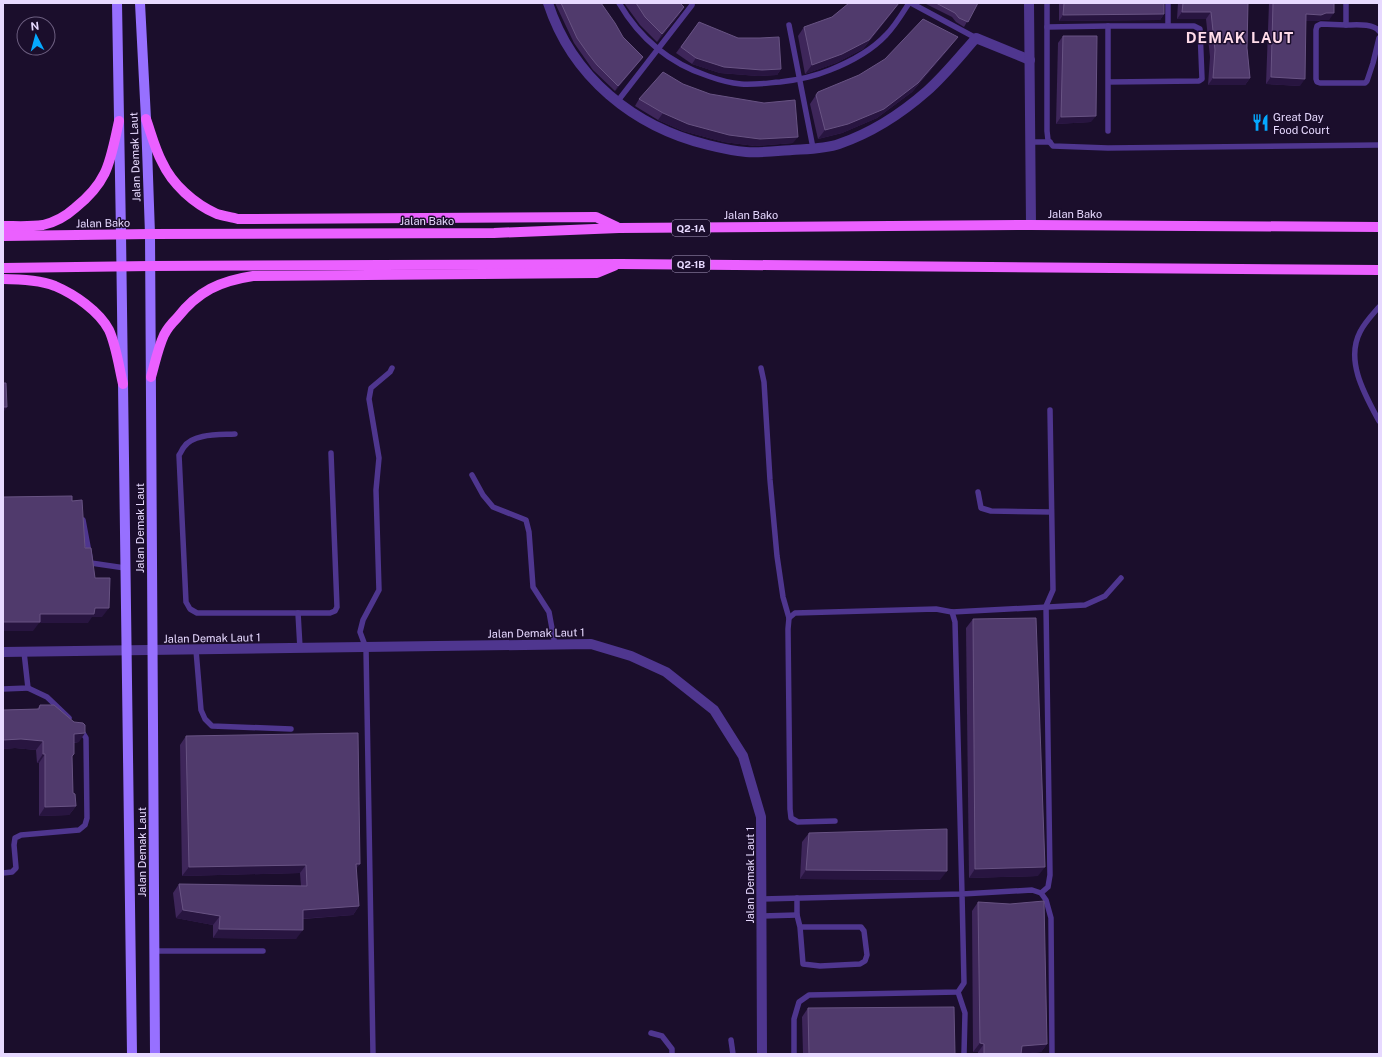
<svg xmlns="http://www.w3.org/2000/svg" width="1382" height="1057" viewBox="0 0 1382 1057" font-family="'Public Sans',sans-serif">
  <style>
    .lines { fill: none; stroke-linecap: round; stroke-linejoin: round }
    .service { stroke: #4f368f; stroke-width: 5.5 }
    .minor { stroke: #4f368f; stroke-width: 10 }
    .tertiary { stroke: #4f368f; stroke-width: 10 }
    .secondary { stroke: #9770ff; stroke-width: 10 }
    .primary { stroke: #eb60ff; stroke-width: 10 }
    .wall { fill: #3e265a }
    .shaded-wall { fill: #281540 }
    .building { fill: #503a6c; stroke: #685383 }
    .labels { text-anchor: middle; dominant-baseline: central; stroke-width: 3; stroke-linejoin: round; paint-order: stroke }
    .shield { fill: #1b0e2c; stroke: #aa9cc0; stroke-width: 1 }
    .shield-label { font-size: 10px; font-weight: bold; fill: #e7d9ff }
    .poi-label { font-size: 11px; fill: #e7d9ff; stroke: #1b0e2c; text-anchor: start }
    .street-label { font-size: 11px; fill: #e7d9ff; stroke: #1b0e2c }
    .district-label { font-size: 15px; font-weight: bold; letter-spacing: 1px; fill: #ffdbe9; stroke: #1b0e2c }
  </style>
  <rect width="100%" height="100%" fill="#1b0e2c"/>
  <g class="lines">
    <!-- service -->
    <g class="service">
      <path d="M 619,3 C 640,39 669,63 708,76 C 719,80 730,83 741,84 C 754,85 767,83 780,82 C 798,80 813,77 830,70 C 850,62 871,51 886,35 C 895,26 902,14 909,3"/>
      <polyline points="911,3 976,38"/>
      <polyline points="1047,3 1047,131 1048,140 1053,146 1108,148 1379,145"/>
      <polyline points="1168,3 1168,25"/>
      <polyline points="1346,3 1346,25 1321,24 1317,26 1316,30 1316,79 1317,82 1320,83 1365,83 1367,81 1373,63 1379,38"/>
      <polyline points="789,25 813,148"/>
      <path d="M 1346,25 C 1355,25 1373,23 1379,31"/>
      <polyline points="1047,27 1108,26"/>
      <polyline points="1108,82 1199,81 1202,79 1200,29 1194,26 1108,26 1108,131"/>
      <polyline points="617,102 692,5"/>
      <polyline points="1030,142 1050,142"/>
      <path d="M 1379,307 C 1372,315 1365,322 1360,332 C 1345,361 1365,395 1379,421"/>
      <polyline points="761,368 764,382 770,480 777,556 783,597 789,618"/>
      <path d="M 235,434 C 221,435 193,433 184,447 C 182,449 181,453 179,455 L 186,602 L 190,609 L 197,613 L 298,613 L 300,648"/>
      <polyline points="472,475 483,495 493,507 526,520 529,532 533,587 549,612 555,645"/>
      <polyline points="978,492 981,508 991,511 1051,512"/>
      <polyline points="83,520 91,563 125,568"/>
      <polyline points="298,613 330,613 335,611 337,607 331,453"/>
      <polyline points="196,650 201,710 205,719 212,726 291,729"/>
      <polyline points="28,688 47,697 69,718"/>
      <polyline points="3,689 28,688 24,652"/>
      <polyline points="835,821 798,822 791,818 790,809 788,629 789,618 795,613 936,609 952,612 1085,605 1105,596 1121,578"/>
      <polyline points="3,873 12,872 16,868 14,845 15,838 21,835 79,830 85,825 87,818 86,738 81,730"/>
      <polyline points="1041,893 1048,887 1050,875 1046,606 1053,590 1050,410"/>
      <polyline points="797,898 797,915 800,927 803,964 820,966 860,964 865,961 867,955 864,931 861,927 800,927"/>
      <polyline points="762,899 962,894 955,622 952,612"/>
      <polyline points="762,916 797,915"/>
      <polyline points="155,951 263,951"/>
      <polyline points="958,992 965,1013 964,1054"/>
      <polyline points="651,1033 662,1036 672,1049 672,1054"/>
      <polyline points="731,1040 733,1054"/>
      <polyline points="373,1054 366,648 360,632 363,620 379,590 376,490 379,458 369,399 371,388 390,372 392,368"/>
      <polyline points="794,1054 794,1019 799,1002 809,995 958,992 964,983 962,894 1032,890 1041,893 1046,900 1051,918 1052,1054"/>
    </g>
    <!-- minor -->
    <g class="minor">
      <path d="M 548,3 C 572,77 634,127 708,145 C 720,148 733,151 746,152 C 761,153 777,151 792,150 C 807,149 825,149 839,144 C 871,133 902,113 927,91 C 945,75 960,56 976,38 L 1030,60"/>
      <polyline points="3,652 591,644 631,656 666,672 714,710 743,756 761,817 762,1054"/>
    </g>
    <!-- tertiary -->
    <polyline class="tertiary" points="1029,3 1031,225"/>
    <!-- secondary -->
    <g class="secondary">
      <polyline points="117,3 121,234 132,1054"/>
      <polyline points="140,3 146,119 150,234 155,1054"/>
    </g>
    <!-- primary -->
    <g class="primary">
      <path d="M 146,119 C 151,133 155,149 162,162 C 172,184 194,204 217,214 C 223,216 231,217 238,219 L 596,217 L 617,227"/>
      <path d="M 3,226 C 16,226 30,227 43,225 C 56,222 65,217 75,208 C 109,181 110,161 119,121"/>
      <polyline points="3,236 150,234 494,233 619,228 1031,225 1379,227"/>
      <polyline points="3,268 150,266 621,264 1379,270"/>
      <path d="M 3,279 C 20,279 39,280 55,286 C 74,294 99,311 109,330 C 116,345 119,367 123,384"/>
      <path d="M 151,377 C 155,363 158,348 164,335 C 167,329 172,323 177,318 C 198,291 220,281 253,276 L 597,273 L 614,266"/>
    </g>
  </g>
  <!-- wall -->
  <g class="wall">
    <polygon points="555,3 601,3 623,37 643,57 640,61 615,91 593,70 574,43"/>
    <polygon points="624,3 680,3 684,7 679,15 657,42 640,25"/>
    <polygon points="924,3 978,3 964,27 956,22 952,17"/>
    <polygon points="1059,3 1164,3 1164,14 1160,20 1059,21"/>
    <polygon points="1178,3 1248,3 1247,48 1250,78 1245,85 1208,85 1210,57 1206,19 1177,19"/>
    <polygon points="1269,3 1334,3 1329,20 1321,20 1317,21 1306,21 1300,86 1266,84"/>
    <polygon points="894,10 863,49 836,63 805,74 798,36 804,27"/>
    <polygon points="699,22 781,69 777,75 758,76 720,73 692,64 676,53"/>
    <polygon points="1063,36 1091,122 1056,124 1058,43"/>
    <polygon points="951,46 912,92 877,118 842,133 818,139 810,104 818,92"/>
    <polygon points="683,84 793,143 755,146 724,142 683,131 658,120 635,106 639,99"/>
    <polygon points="973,619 1038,876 969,878 966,628"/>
    <polygon points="40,705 79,742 74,743 74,754 72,757 73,793 76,806 69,815 39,816 39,763 37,763 36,750 15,748 3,749 3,710 37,709"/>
    <polygon points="186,736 360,864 356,868 359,906 353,915 303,919 296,939 213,938 213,925 176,918 173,893 179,884 301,886 300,873 182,876 180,745"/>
    <polygon points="809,833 940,880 800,879 802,842"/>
    <polygon points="978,902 1047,1044 1041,1052 1021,1054 978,1054 978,1052 973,1052 972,911"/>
    <polygon points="808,1008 955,1054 803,1054 802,1017"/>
  </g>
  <!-- shaded-wall -->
  <g class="shaded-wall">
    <polygon points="899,3 894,10 863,49 836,63 805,74 812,65"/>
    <polygon points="684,7 679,15 657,42 662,34"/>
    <polygon points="1182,12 1211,12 1206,19 1177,19"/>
    <polygon points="1326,13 1334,13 1329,20 1321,20 1317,21 1301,21 1306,14"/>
    <polygon points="1164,14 1160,20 1059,21 1063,15"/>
    <polygon points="958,37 951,46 912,92 877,118 842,133 818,139 825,130"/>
    <polygon points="643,57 640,61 615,91 618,86"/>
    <polygon points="696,58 781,69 777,75 758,76 720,73 692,64"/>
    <polygon points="1271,77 1305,79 1300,86 1266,84"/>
    <polygon points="1213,78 1250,78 1245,85 1208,85"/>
    <polygon points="663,113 798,137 793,143 755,146 724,142 683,131 658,120"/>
    <polygon points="1096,116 1091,122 1056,124 1061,117"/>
    <polygon points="3,407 7,407 3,413"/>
    <polygon points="95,608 109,608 102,617 92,617 88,623 39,623 33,631 3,631 3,622 40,614"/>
    <polygon points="85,733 79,742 68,743 74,734"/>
    <polygon points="21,739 43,741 36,750 15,748 3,749 3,740"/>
    <polygon points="43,754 45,754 39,763 37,763"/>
    <polygon points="76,806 69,815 39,816 45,807"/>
    <polygon points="356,864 360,864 354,872"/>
    <polygon points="306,865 300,873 182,876 189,867"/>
    <polygon points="1045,867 1038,876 969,878 975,869"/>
    <polygon points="806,870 947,871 940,880 800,879"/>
    <polygon points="359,906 353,915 297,919 303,910"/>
    <polygon points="183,910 220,916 213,925 176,918"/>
    <polygon points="219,929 303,930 296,939 213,938"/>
    <polygon points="980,1043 984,1044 978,1052 973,1052"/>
    <polygon points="1047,1044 1041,1052 1020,1054 1022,1046"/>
  </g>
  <!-- building -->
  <g class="building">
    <polygon points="561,3 601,3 615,23 623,37 643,57 618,86 597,65 589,55 577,38"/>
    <polygon points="636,3 680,3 684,7 662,34 645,17"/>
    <polygon points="849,3 899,3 869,40 842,54 812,65 804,27 832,17"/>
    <polygon points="936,3 978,3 968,22 959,18 955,13"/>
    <polygon points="1064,3 1164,3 1164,14 1063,15"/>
    <polygon points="1183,3 1248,3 1247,48 1250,78 1213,78 1215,50 1211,12 1182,12"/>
    <polygon points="1273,3 1334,3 1334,13 1326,13 1321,15 1306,14 1305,79 1271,77"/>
    <polygon points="923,19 958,37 918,83 884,109 848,124 825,130 816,95 818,92 859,75 885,59"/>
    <polygon points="699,22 738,38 760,38 779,37 781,69 762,70 724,67 696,58 681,47"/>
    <polygon points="1063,36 1097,36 1096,116 1061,117"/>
    <polygon points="663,72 683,84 710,94 764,103 795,100 798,137 760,139 729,135 688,124 663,113 639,99"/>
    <polygon points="3,383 6,383 7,407 3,407"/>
    <polygon points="72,496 72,501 82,500 85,548 91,548 95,578 110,578 109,608 95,608 94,614 40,614 40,622 3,622 3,497"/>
    <polygon points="1036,618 1045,867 975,869 973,619"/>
    <polygon points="40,705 54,705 74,722 83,723 85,725 85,733 74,734 74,754 72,756 73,793 75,794 76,806 45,807 45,754 43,754 43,741 21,739 3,740 3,710 39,709"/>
    <polygon points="358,733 360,864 356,864 359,906 303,910 303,930 219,929 220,916 183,910 179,884 307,886 306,865 189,867 186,736"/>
    <polygon points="947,829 947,871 806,870 809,833"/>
    <polygon points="1044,901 1047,1044 1022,1046 1021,1054 984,1054 984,1044 980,1043 978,902 1010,904"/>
    <polygon points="954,1007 955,1054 809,1054 808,1008"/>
  </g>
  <!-- icons -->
  <defs>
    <symbol id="restaurant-bare" viewBox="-9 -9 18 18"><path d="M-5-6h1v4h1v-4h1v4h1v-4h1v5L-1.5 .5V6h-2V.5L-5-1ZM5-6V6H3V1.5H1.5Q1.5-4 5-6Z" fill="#05a9ff" stroke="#1b0e2c" stroke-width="2.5" paint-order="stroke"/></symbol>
  </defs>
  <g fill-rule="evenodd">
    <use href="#restaurant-bare" x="1248" y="110" width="25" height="25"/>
  </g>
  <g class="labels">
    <!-- shield labels -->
    <g class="shield">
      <rect x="672" y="220" width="38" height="16" rx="3"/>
      <rect x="672" y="256" width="38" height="16" rx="3"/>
    </g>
    <g class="shield-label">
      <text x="691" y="228">Q2-1A</text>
      <text x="691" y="264">Q2-1B</text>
    </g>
    <!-- poi labels -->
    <g class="poi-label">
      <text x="1273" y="117">Great Day<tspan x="1273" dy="13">Food Court</tspan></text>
    </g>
    <!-- street labels -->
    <g class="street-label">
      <text transform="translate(135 157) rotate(-92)">Jalan Demak Laut</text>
      <text x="1075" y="214">Jalan Bako</text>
      <text x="751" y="215">Jalan Bako</text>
      <text x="427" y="221">Jalan Bako</text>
      <text transform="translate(103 223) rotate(-1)">Jalan Bako</text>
      <text transform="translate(140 528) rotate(-90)">Jalan Demak Laut</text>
      <text transform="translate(536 633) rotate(-1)">Jalan Demak Laut 1</text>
      <text transform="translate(212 638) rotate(-1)">Jalan Demak Laut 1</text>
      <text transform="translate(142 852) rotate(-90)">Jalan Demak Laut</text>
      <text transform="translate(750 875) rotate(-90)">Jalan Demak Laut 1</text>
    </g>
    <!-- district labels -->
    <g class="district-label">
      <text x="1240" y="37">DEMAK LAUT</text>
    </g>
  </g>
  <!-- border -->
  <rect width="1382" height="1057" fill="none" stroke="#e7d9ff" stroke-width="8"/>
  <!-- north arrow -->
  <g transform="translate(36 36) rotate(354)"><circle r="19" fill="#1b0e2c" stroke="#6d5f80"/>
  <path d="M0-3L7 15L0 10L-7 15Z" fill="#05a9ff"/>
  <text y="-6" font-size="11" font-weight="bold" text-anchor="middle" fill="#e7d9ff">N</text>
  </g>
</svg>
